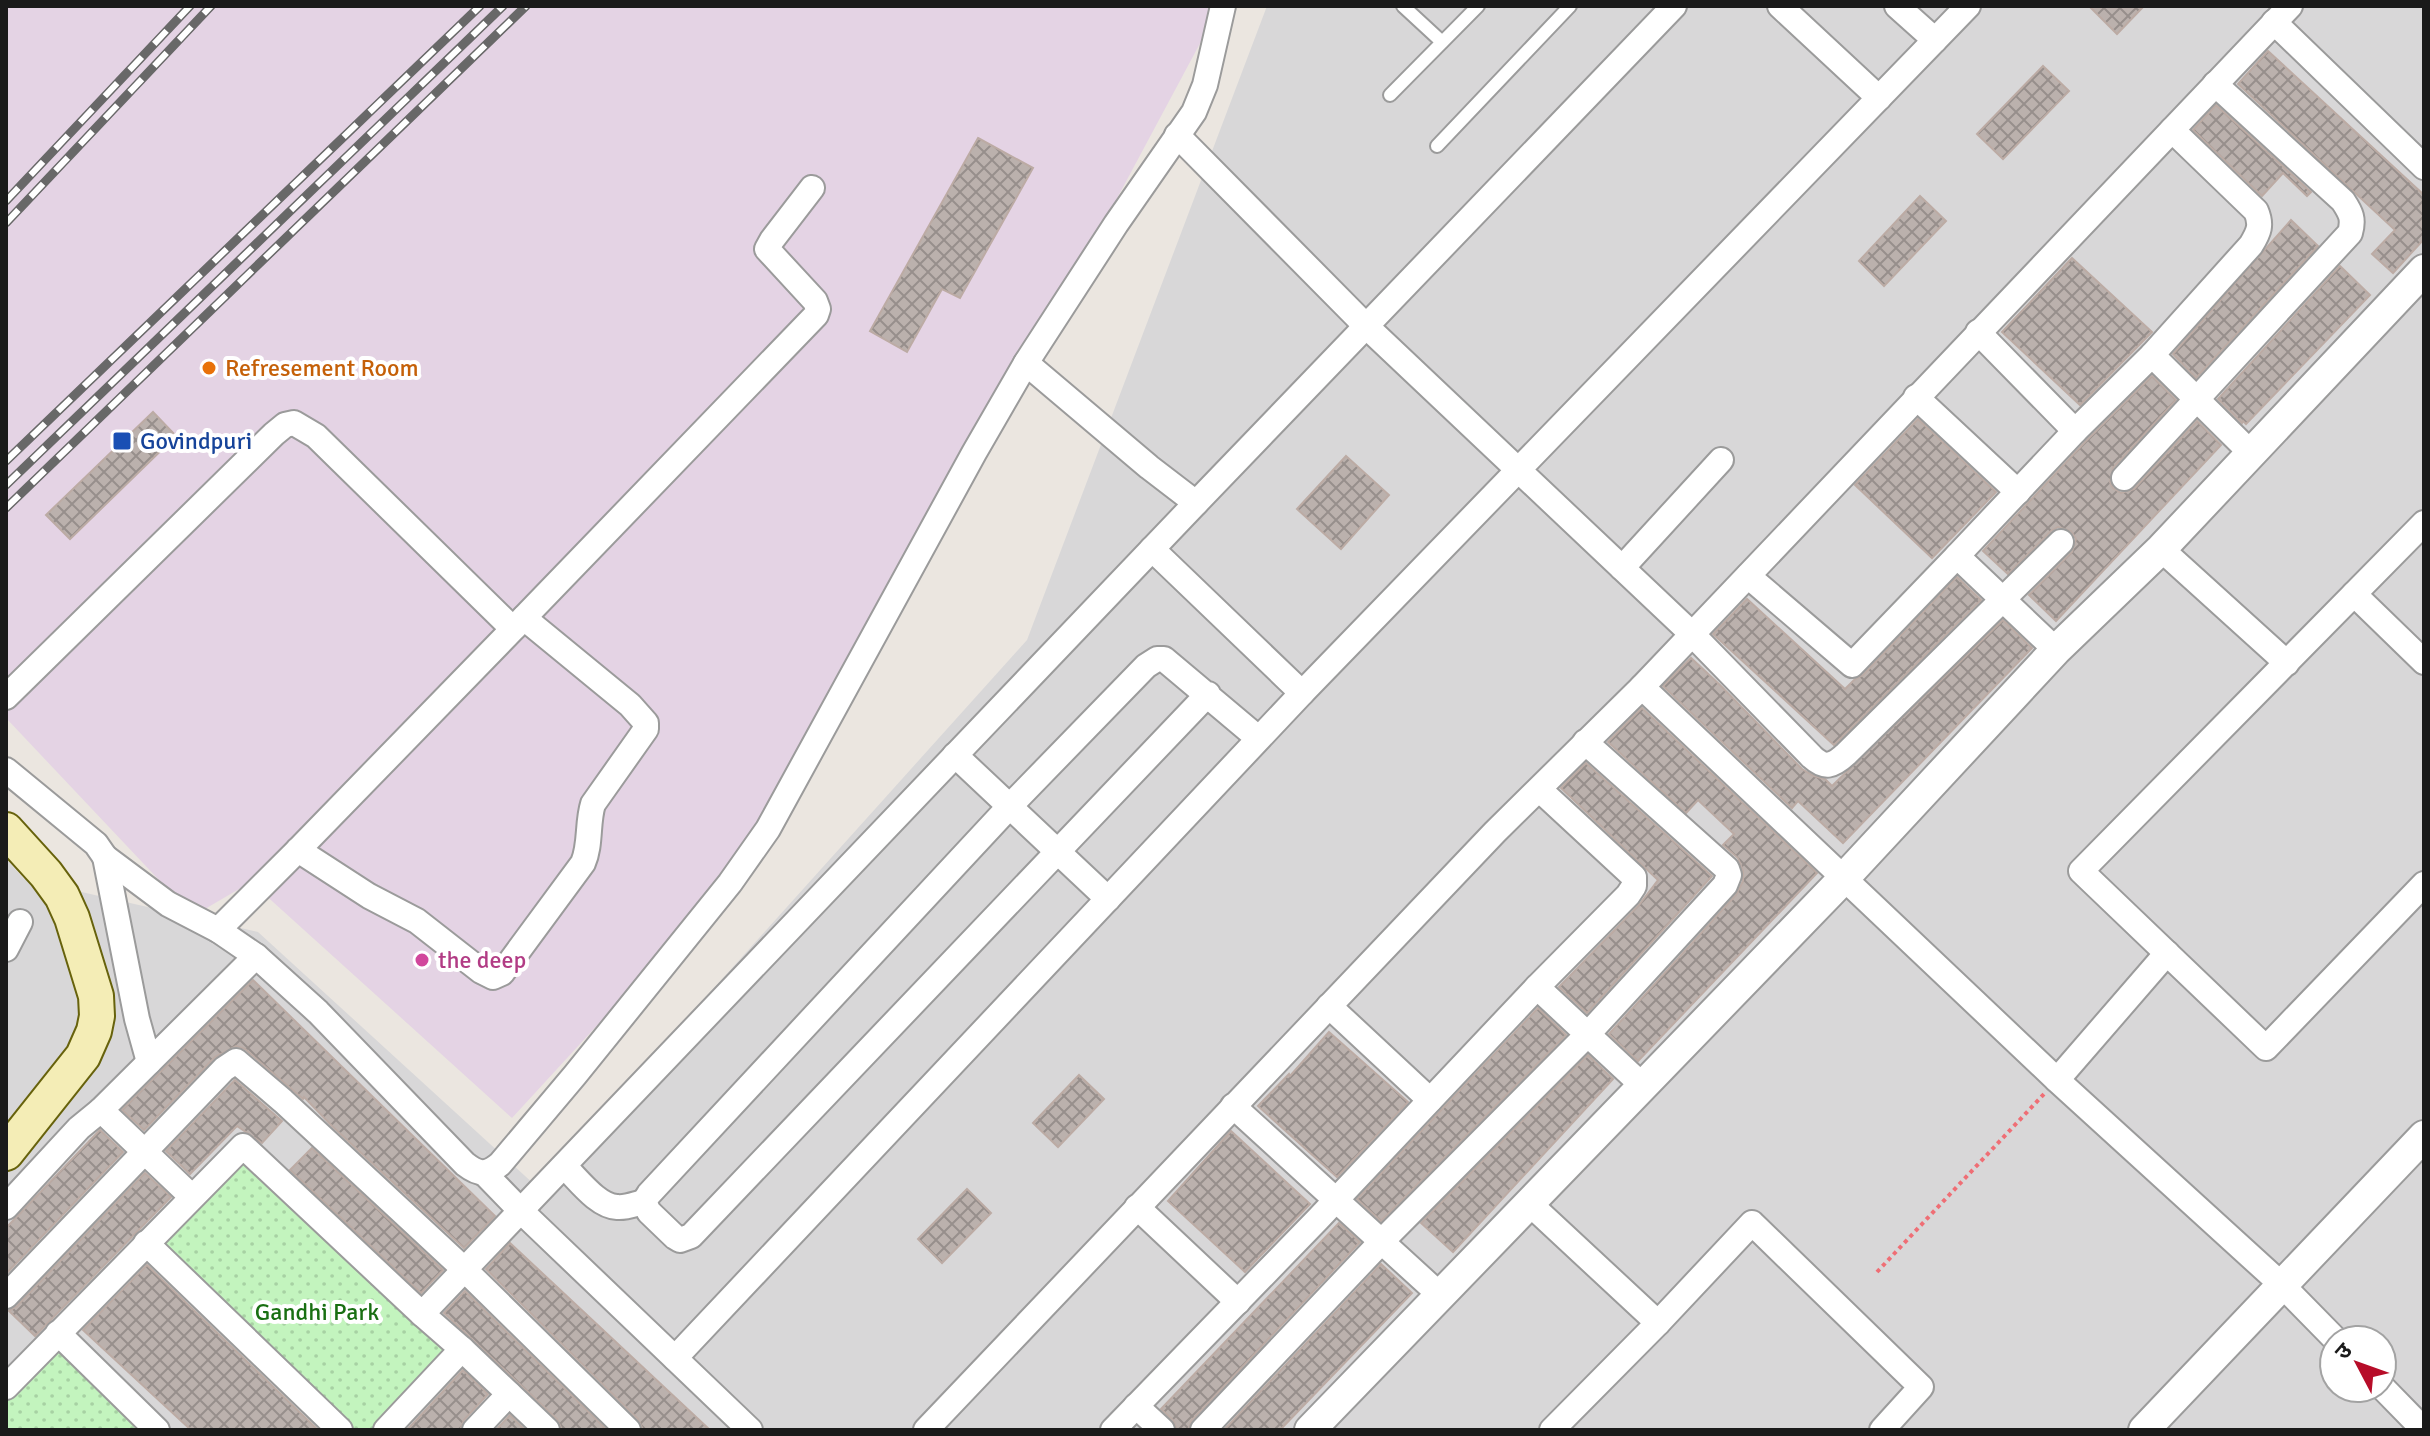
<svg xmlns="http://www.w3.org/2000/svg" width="2430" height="1436" viewBox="0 0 2430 1436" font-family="Signika,'Noto Sans Devanagari',sans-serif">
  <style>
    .residential { fill: #d8d7d8; fill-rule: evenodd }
    .industrial { fill: #e4d3e4 }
    .park { fill: url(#park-dots) }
    .building { fill: url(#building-cross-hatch); stroke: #bcaba4; stroke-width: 2 }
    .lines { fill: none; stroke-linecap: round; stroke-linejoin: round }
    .service-casing { stroke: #9b9b9b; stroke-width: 16 }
    .minor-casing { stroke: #9b9b9b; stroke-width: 28 }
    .tertiary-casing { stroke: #9b9b9b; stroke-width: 34 }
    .secondary-casing { stroke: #67620c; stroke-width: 38 }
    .path { stroke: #ef6e75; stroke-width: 4; stroke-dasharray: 4 4; stroke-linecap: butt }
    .service { stroke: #fff; stroke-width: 12 }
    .minor { stroke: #fff; stroke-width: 24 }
    .tertiary { stroke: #fff; stroke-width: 30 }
    .secondary { stroke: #f4edb6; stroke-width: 34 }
    .rail-casing { stroke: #686868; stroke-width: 9 }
    .rail { stroke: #fff; stroke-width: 6; stroke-dasharray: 18; stroke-linecap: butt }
    .food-dot { fill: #e8710a; stroke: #fff; stroke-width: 3 }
    .transit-dot { fill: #1a4fb4; stroke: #fff; stroke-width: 3 }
    .hotel-dot { fill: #d1479c; stroke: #fff; stroke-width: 3 }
    .labels { text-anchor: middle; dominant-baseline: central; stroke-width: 8; stroke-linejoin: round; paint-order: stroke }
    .food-label { font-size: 24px; fill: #c56008; stroke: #fff; text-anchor: start }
    .transit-label { font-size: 24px; fill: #164399; stroke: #fff; text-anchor: start }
    .hotel-label { font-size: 24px; fill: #b23c85; stroke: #fff; text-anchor: start }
    .park-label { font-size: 24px; fill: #196f12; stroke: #fff }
  </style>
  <defs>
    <pattern id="park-dots" width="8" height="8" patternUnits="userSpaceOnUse" patternTransform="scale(2)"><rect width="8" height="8" fill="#c3f4be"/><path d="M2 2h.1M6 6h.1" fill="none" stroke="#a7d1a3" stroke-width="1.8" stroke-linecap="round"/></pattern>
    <pattern id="building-cross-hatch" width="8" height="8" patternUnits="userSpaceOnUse" patternTransform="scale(2)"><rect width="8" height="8" fill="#bbb1ad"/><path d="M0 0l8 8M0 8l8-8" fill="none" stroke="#978f8c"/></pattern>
  </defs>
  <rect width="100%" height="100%" fill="#ebe6e0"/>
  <!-- residential -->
  <path class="residential" d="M 1267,6 L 2424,6 L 2424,1430 L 6,1430 L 6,859 L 24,879 L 258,932 L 536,1186 L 1027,640 ZM 2334,1340 L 2382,1340 L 2382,1388 L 2334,1388 Z"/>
  <!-- industrial -->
  <polygon class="industrial" points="6,6 1220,6 782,824 512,1118 251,882 193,916 6,718"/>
  <!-- park -->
  <g class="park">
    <polygon points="243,1156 448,1352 376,1430 350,1430 156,1245"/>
    <polygon points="57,1344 145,1430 6,1430 6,1396"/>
  </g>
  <!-- building -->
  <g class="building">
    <polygon points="2089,6 2144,6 2117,34"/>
    <polygon points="2268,51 2424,195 2424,239 2393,273 2372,254 2395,230 2238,84"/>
    <polygon points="2043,66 2069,91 2003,159 1977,134"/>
    <polygon points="2216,105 2311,192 2307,196 2283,173 2262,196 2193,130"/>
    <polygon points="978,138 1033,168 960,298 942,289 907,352 870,331"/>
    <polygon points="1920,196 1946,221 1884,286 1859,261"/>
    <polygon points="2291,220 2318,246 2196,378 2173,354"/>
    <polygon points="2072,258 2152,332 2080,405 2002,332"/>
    <polygon points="2340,266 2370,295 2246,424 2243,421 2242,423 2218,399"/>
    <polygon points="2152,376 2176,400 2113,468 2110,482 2113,488 2121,493 2134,489 2197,421 2221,445 2056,621 2029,595 2072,552 2076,539 2071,531 2058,527 2051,531 2008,574 1983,551 2086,441"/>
    <polygon points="153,412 176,436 70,539 46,515"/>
    <polygon points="1918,419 1996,492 1932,558 1855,485"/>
    <polygon points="1346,456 1389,495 1341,549 1297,509"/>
    <polygon points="1957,577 1981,600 1834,745 1713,634 1747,599 1845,689 1854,680 1863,675"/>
    <polygon points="2003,620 2032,648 1843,843 1798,801 1792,808 1663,686 1691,658 1720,685 1802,769 1814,776 1825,779 1832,786"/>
    <polygon points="1642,708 1817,873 1638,1061 1609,1034 1736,895 1743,881 1743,871 1738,858 1723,845 1734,834 1698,800 1686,813 1608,742"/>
    <polygon points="1586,763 1712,876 1587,1013 1559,987 1639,905 1658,880 1561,788"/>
    <polygon points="253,980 495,1216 464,1248 332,1126 304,1097 303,1099 245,1049 236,1046 215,1057 144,1130 122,1110"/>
    <polygon points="1538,1008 1566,1035 1381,1221 1357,1199"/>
    <polygon points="1329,1032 1408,1102 1337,1177 1258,1106 1289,1074 1290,1076"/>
    <polygon points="1588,1055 1613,1079 1453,1252 1421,1223"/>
    <polygon points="1079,1075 1104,1099 1058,1147 1033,1123"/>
    <polygon points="235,1080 282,1121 262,1143 237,1126 190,1174 166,1151"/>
    <polygon points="100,1130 123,1152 6,1274 6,1228"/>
    <polygon points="1231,1131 1310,1204 1245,1272 1168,1201"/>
    <polygon points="312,1148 443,1270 421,1293 290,1170"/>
    <polygon points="145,1173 171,1197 35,1336 9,1311 17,1306"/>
    <polygon points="967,1189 991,1213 942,1263 918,1239"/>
    <polygon points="1339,1223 1360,1242 1192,1420 1188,1430 1177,1430 1173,1420 1161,1409"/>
    <polygon points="510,1243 710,1430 643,1430 638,1419 486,1269"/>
    <polygon points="1381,1264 1412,1293 1280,1430 1224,1430"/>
    <polygon points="147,1265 318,1430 191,1430 83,1330"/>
    <polygon points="465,1291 607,1430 562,1430 557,1419 444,1313"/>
    <polygon points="463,1370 488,1394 464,1420 460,1430 407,1430"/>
    <polygon points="510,1415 525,1430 496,1430"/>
  </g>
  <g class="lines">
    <defs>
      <g id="service">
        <polyline points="1403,6 1442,42"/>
        <polyline points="1390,95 1478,6"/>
        <polyline points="1437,146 1570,6"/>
      </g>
      <g id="minor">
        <polyline points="1780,6 1879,98"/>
        <polyline points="1897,6 1935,40"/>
        <polyline points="2274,22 2424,167"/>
        <path d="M 1177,135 L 1366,326 L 1692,634 L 1812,757 C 1825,769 1833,766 1846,754 L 2061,542"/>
        <polyline points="1978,332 2075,431"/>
        <path d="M 2152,355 L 2251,245 C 2259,232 2262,225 2256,211 L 2172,130"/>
        <polyline points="1026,363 1149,467 1196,503"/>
        <polyline points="1916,397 2018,492"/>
        <path d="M 2124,478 L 2350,233 C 2354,219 2351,213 2343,201 L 2215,84"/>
        <polyline points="2424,523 2081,871 2266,1048 2424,884"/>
        <polyline points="2161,549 2287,663"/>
        <polyline points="1957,556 2075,431 2152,355 2250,452"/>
        <polyline points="1622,568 1721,460"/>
        <polyline points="1748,576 1852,665 1957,556 2056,650"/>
        <polyline points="2354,594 2424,662"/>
        <polyline points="515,627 816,315 818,309 815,301 767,249 772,240 812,188"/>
        <polyline points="1642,687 2057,1080 2282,1285 2336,1340"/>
        <polyline points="1302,693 1968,6"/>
        <polyline points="1208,694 691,1236 680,1240 675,1237 649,1212 644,1202 649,1194 1009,807 1146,666 1157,659 1164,659 1258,738"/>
        <polyline points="6,697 274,434 285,425 294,423 316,436 513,629 298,850 218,930"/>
        <polyline points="955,755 1108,899"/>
        <path d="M 6,770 L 96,844 L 105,857 L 168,904 L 218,930 L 256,956 L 318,1012 L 465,1164 C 479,1175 487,1175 500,1164 L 575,1075 L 730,883 L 768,829 L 974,453 L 1026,363 L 1116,224 L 1194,112 L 1205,85 L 1223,6"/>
        <path d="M 298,850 L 369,896 L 417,921 L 481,971 L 493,977 L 502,973 L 583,863 C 591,845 587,823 593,804 L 646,729 L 646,723 L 630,705 L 524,618"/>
        <polyline points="105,857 137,1019 149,1062"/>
        <polyline points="6,949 20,922"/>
        <polyline points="1537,987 1643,1086"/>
        <polyline points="1329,1006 1430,1100"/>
        <polyline points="2057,1080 2167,953"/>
        <polyline points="1233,1106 1440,1295"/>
        <path d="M 564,1166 C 578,1179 597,1206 617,1207 C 626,1208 635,1204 644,1202"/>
        <polyline points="485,1174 522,1212 750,1430"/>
        <polyline points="191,1196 101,1110 256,956"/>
        <polyline points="1530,1204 1658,1323"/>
        <polyline points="6,1207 79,1128 101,1110"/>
        <polyline points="1137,1207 1238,1302"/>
        <polyline points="146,1243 340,1430"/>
        <polyline points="6,1296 224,1069 236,1061 283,1101 465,1270 628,1430"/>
        <polyline points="58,1333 157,1430"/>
        <polyline points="462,1349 547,1430"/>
        <polyline points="675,1358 1302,693 1152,549"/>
        <polyline points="6,1387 243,1146 422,1314 1196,503 1674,6"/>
        <polyline points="2382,1387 2424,1430"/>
        <polyline points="1136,1406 1162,1430"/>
        <polyline points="386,1430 462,1349 422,1314"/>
        <polyline points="475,1430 509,1394"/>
        <polyline points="926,1430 1495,832 1642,687 2290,6"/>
        <polyline points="1113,1430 1318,1219 1537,987 1628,895 1634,886 1634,877 1540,790"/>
        <polyline points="1203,1430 1382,1241 1588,1034 1725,885 1729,875 1727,869 1585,742"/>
        <polyline points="1552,1430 1658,1323 1752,1223 1921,1387 1882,1430"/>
      </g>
      <g id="tertiary">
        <polyline points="1310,1430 1845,877 2056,650 2161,549 2424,270"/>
        <polyline points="2144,1430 2424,1136"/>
      </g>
      <polyline id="secondary" points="6,830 46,874 62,896 72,918 96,996 97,1016 94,1031 83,1056 6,1153"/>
    </defs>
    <!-- service casing -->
    <use href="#service" class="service-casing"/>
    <!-- minor casing -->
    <use href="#minor" class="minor-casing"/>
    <!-- tertiary casing -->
    <use href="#tertiary" class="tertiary-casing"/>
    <!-- secondary casing -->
    <use href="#secondary" class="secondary-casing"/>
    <!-- path -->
    <polyline class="path" points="1877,1272 2044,1094"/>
    <!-- service -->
    <use href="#service" class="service"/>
    <!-- minor -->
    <use href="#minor" class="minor"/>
    <!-- tertiary -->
    <use href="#tertiary" class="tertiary"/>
    <!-- secondary -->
    <use href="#secondary" class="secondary"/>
    <defs>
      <g id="rail">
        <polyline points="6,201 190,6"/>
        <polyline points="6,223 211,6"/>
        <polyline points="6,461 480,6"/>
        <polyline points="6,485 503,6"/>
        <polyline points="6,508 526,6"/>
      </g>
    </defs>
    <!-- rail casing -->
    <use href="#rail" class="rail-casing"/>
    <!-- rail -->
    <use href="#rail" class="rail"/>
  </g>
  <!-- markers -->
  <circle class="food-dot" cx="209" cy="368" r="8"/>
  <rect class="transit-dot" x="112" y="431" width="20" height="20" rx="4"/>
  <circle class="hotel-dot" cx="422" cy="960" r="8"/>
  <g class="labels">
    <!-- food labels -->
    <g class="food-label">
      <text x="225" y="368">Refresement Room</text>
    </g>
    <!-- transit labels -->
    <g class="transit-label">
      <text x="140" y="441">Govindpuri</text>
    </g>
    <!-- hotel labels -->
    <g class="hotel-label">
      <text x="438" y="960">the deep</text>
    </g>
    <!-- park labels -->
    <g class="park-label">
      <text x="317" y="1312">Gandhi Park</text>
    </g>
  </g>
  <!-- border -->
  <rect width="2430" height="1436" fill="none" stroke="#1a1a1a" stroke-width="16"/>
  <!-- north arrow -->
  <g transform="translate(2358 1364) rotate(311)"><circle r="38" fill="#ffffff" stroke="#a3a3a3" stroke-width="2"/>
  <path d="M0-6L14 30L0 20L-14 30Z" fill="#b70d29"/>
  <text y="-12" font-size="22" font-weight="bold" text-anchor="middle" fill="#1a1a1a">उ</text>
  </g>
</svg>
